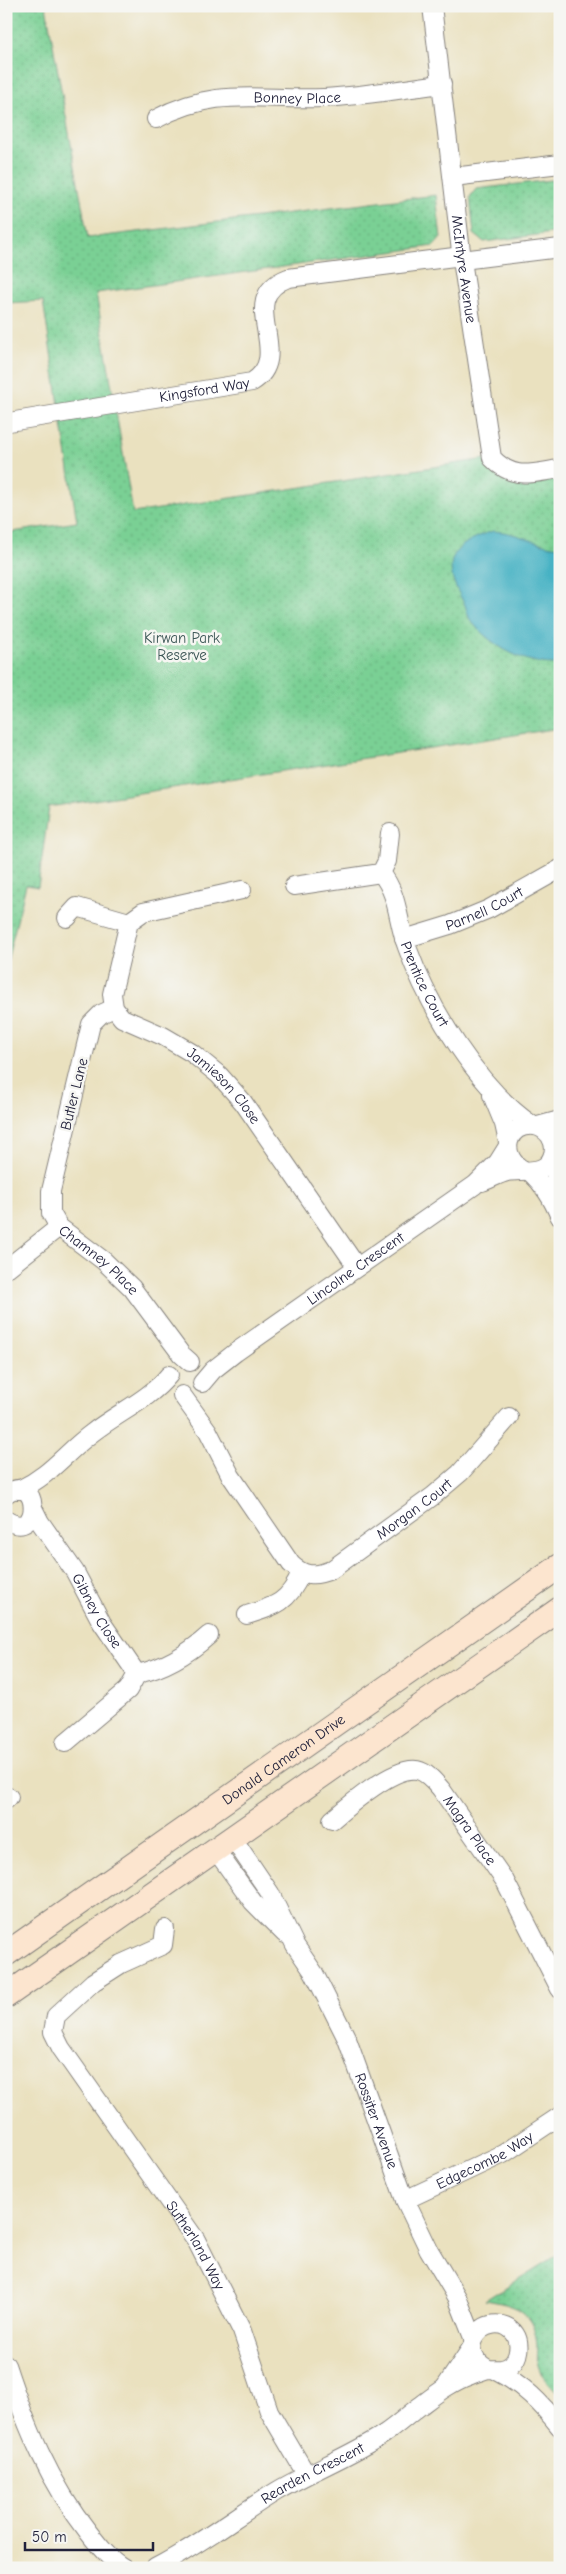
<svg xmlns="http://www.w3.org/2000/svg" width="566" height="2574" viewBox="0 0 566 2574" font-family="'Comic Neue',sans-serif">
  <style>
    .green { fill: url(#green-dots); stroke: #4e7968 }
    .water { fill: #47b2c4; stroke: #346a80 }
    .lines { fill: none; stroke-linecap: round; stroke-linejoin: round }
    .street-casing { stroke: #86827d; stroke-width: 20 }
    .secondary-casing { stroke: #86827d; stroke-width: 26 }
    .street { stroke: #fff; stroke-width: 18 }
    .secondary { stroke: #fce5cf; stroke-width: 24 }
    .labels { text-anchor: middle; dominant-baseline: central; stroke-width: 5; stroke-linejoin: round; paint-order: stroke }
    .street-label { font-size: 15px; fill: #22223b; stroke: #f6f6f2 }
    .park-label { font-size: 15px; fill: #3c5656; stroke: #f6f6f2 }
  </style>
  <defs>
    <pattern id="green-dots" width="8" height="8" patternUnits="userSpaceOnUse" patternTransform="scale(1.25)"><rect width="8" height="8" fill="#7ad094"/><path d="M2 2h.1M6 6h.1" fill="none" stroke="#69b280" stroke-width="1.8" stroke-linecap="round"/></pattern>
  </defs>
  <rect width="100%" height="100%" fill="#f6f6f2"/>
  <filter id="ink" filterUnits="userSpaceOnUse"><feTurbulence type="fractalNoise" baseFrequency=".02" numOctaves="2"/><feDisplacementMap in="SourceGraphic" scale="10" xChannelSelector="R" yChannelSelector="G"/><feConvolveMatrix kernelMatrix="1 2 1 2 8 2 1 2 1" color-interpolation-filters="sRGB"/></filter>
  <filter id="wash" filterUnits="userSpaceOnUse"><feTurbulence type="fractalNoise" baseFrequency=".0096" numOctaves="4" result="noise"/><feDisplacementMap in="SourceGraphic" scale="20" xChannelSelector="R" yChannelSelector="G"/><feGaussianBlur stdDeviation="1.12" result="paint"/><feColorMatrix in="noise" values="0 0 0 0 0 0 0 0 0 0 0 0 0 0 0 0 0 1.4 0 .05"/><feComposite in="paint" operator="in"/></filter>
  <g filter="url(#wash)">
    <rect width="100%" height="100%" fill="#eae1bf"/>
    <!-- green -->
    <g class="green">
      <polygon points="6,6 46,6 88,238 436,195 441,238 434,246 96,293 133,513 492,458 503,469 560,469 560,728 49,807 38,887 26,885 6,965 6,533 77,522 43,301 6,303 6,218 13,213 6,162"/>
      <polygon points="560,179 560,232 484,242 474,234 470,197 476,189"/>
      <path d="M 560,2253 L 560,2395 C 553,2387 543,2378 538,2368 C 535,2362 537,2352 537,2345 C 534,2310 516,2305 485,2300 Z"/>
    </g>
    <!-- water -->
    <path class="water" d="M 493,531 C 519,532 534,545 560,547 L 560,664 C 527,666 492,647 472,622 C 467,617 467,607 463,601 C 440,561 451,545 493,531 Z"/>
  </g>
  <g filter="url(#ink)">
    <g class="lines">
      <defs>
        <g id="street">
          <path id="s1" d="M 432,6 L 462,260 L 492,458 C 514,481 531,473 560,469"/>
          <path id="s2" d="M 156,119 C 216,86 260,101 324,98 C 363,96 403,89 442,84"/>
          <polyline points="453,177 560,164"/>
          <polyline points="462,260 560,248"/>
          <path id="s3" d="M 9,422 L 252,382 C 296,355 233,299 288,278 L 462,256"/>
          <path id="s4" d="M 381,873 C 399,895 397,921 407,947 C 429,1008 478,1088 532,1125"/>
          <polyline points="294,886 381,873 387,861 390,833"/>
          <polyline points="67,918 77,907 129,922 143,912 242,890"/>
          <path id="s5" d="M 129,922 L 112,994 L 114,1008 L 122,1018 L 163,1036 L 192,1053 L 219,1075 L 243,1102 L 357,1267"/>
          <path id="s6" d="M 404,939 L 450,925 L 489,909 L 560,869"/>
          <path id="s7" d="M 114,1008 L 101,1014 L 91,1024 L 51,1191 L 51,1213 L 59,1227 L 104,1261 L 132,1288 L 181,1354 L 190,1362"/>
          <polyline points="492,1095 504,1124 508,1142"/>
          <polyline points="538,1126 560,1120"/>
          <polyline points="552,1158 560,1196"/>
          <path d="M 529,1171 C 544,1185 552,1198 560,1217"/>
          <path d="M 482,1182 C 490,1179 499,1174 507,1172 C 523,1169 548,1176 553,1154 C 555,1148 553,1141 550,1136 C 546,1131 541,1127 535,1126 C 506,1122 498,1157 524,1170"/>
          <polyline points="6,1269 59,1227"/>
          <path id="s8" d="M 202,1383 L 213,1370 L 236,1352 L 475,1185 L 498,1162 L 508,1146"/>
          <path id="s9" d="M 182,1395 L 208,1431 L 231,1476 L 291,1564 C 304,1576 314,1577 331,1570 L 433,1496 L 460,1473 L 509,1417"/>
          <path d="M 19,1490 C 51,1475 65,1453 92,1433 C 117,1413 149,1400 169,1375"/>
          <path d="M 6,1494 C 40,1470 43,1543 6,1520"/>
          <path id="s10" d="M 34,1510 L 40,1522 L 75,1572 L 102,1623 L 137,1674"/>
          <path d="M 247,1615 C 276,1606 289,1602 301,1573"/>
          <path d="M 65,1743 L 128,1690 L 137,1674 C 165,1668 188,1654 209,1635"/>
          <polyline points="6,1800 9,1797"/>
          <path id="s11" d="M 332,1820 C 348,1806 394,1766 417,1770 C 427,1772 435,1782 441,1789 L 505,1881 L 560,1989"/>
          <path id="s12" d="M 232,1837 L 270,1893 L 295,1945 L 314,1973 L 347,2039 L 405,2200 L 429,2250 L 457,2297 L 474,2340"/>
          <polyline points="215,1849 253,1902 285,1934"/>
          <path id="s13" d="M 165,1929 L 163,1945 L 121,1964 L 93,1982 L 56,2016 L 53,2032 L 61,2048 L 196,2240 L 242,2331 L 269,2411 L 306,2474"/>
          <path id="s14" d="M 405,2200 L 503,2154 L 560,2116"/>
          <path d="M 6,2365 C 26,2426 49,2482 89,2533 C 99,2546 110,2560 124,2568"/>
          <path d="M 496,2371 C 524,2385 541,2403 560,2427"/>
          <polyline points="446,2386 472,2347"/>
          <path id="s15" d="M 155,2568 C 198,2546 236,2516 277,2491 C 311,2471 350,2456 384,2434 C 396,2426 408,2415 420,2406 C 436,2394 451,2382 471,2375 C 476,2373 484,2370 489,2369 C 497,2369 503,2371 511,2365 C 519,2358 521,2343 515,2334 C 505,2319 481,2322 474,2339 C 469,2352 477,2363 488,2369"/>
        </g>
        <g id="secondary">
          <path id="s16" d="M 6,1954 L 560,1566"/>
          <polyline points="6,1996 560,1609"/>
        </g>
      </defs>
      <!-- street casing -->
      <use href="#street" class="street-casing"/>
      <!-- secondary casing -->
      <use href="#secondary" class="secondary-casing"/>
      <!-- street -->
      <use href="#street" class="street"/>
      <!-- secondary -->
      <use href="#secondary" class="secondary"/>
    </g>
  </g>
  <g class="labels">
    <!-- street labels -->
    <g class="street-label">
      <text stroke="none"><textPath href="#s2" startOffset="145">Bonney Place</textPath></text>
      <text stroke="none"><textPath href="#s1" startOffset="265">McIntyre Avenue</textPath></text>
      <text stroke="none"><textPath href="#s3" startOffset="198">Kingsford Way</textPath></text>
      <text stroke="none"><textPath href="#s6" startOffset="86">Parnell Court</textPath></text>
      <text stroke="none"><textPath href="#s4" startOffset="120">Prentice Court</textPath></text>
      <text stroke="none"><textPath href="#s5" startOffset="225">Jamieson Close</textPath></text>
      <text transform="translate(74 1094) rotate(-76)">Butler Lane</text>
      <text stroke="none"><textPath href="#s7" startOffset="290">Chamney Place</textPath></text>
      <text stroke="none"><textPath href="#s8" startOffset="192">Lincolne Crescent</textPath></text>
      <text stroke="none"><textPath href="#s9" startOffset="348">Morgan Court</textPath></text>
      <text stroke="none"><textPath href="#s10" startOffset="119">Gibney Close</textPath></text>
      <text stroke="none"><textPath href="#s16" startOffset="339">Donald Cameron Drive</textPath></text>
      <text stroke="none"><textPath href="#s11" startOffset="182">Magra Place</textPath></text>
      <text stroke="none"><textPath href="#s12" startOffset="320">Rossiter Avenue</textPath></text>
      <text stroke="none"><textPath href="#s14" startOffset="89">Edgecombe Way</textPath></text>
      <text stroke="none"><textPath href="#s13" startOffset="419">Sutherland Way</textPath></text>
      <text stroke="none"><textPath href="#s15" startOffset="184">Rearden Crescent</textPath></text>
    </g>
    <!-- park labels -->
    <g class="park-label">
      <text x="182" y="638">Kirwan Park<tspan x="182" dy="17">Reserve</tspan></text>
    </g>
  </g>
  <!-- margin -->
  <rect width="566" height="2574" fill="none" stroke="#f6f6f2" stroke-width="25"/>
  <!-- scale -->
  <path d="M25 2542v8h128v-8" fill="none" stroke="#22223b" stroke-width="2.5"/>
  <text x="32" y="2542" font-size="15" fill="#22223b" stroke="#f6f6f2" stroke-width="4" paint-order="stroke">50 m</text>
</svg>
